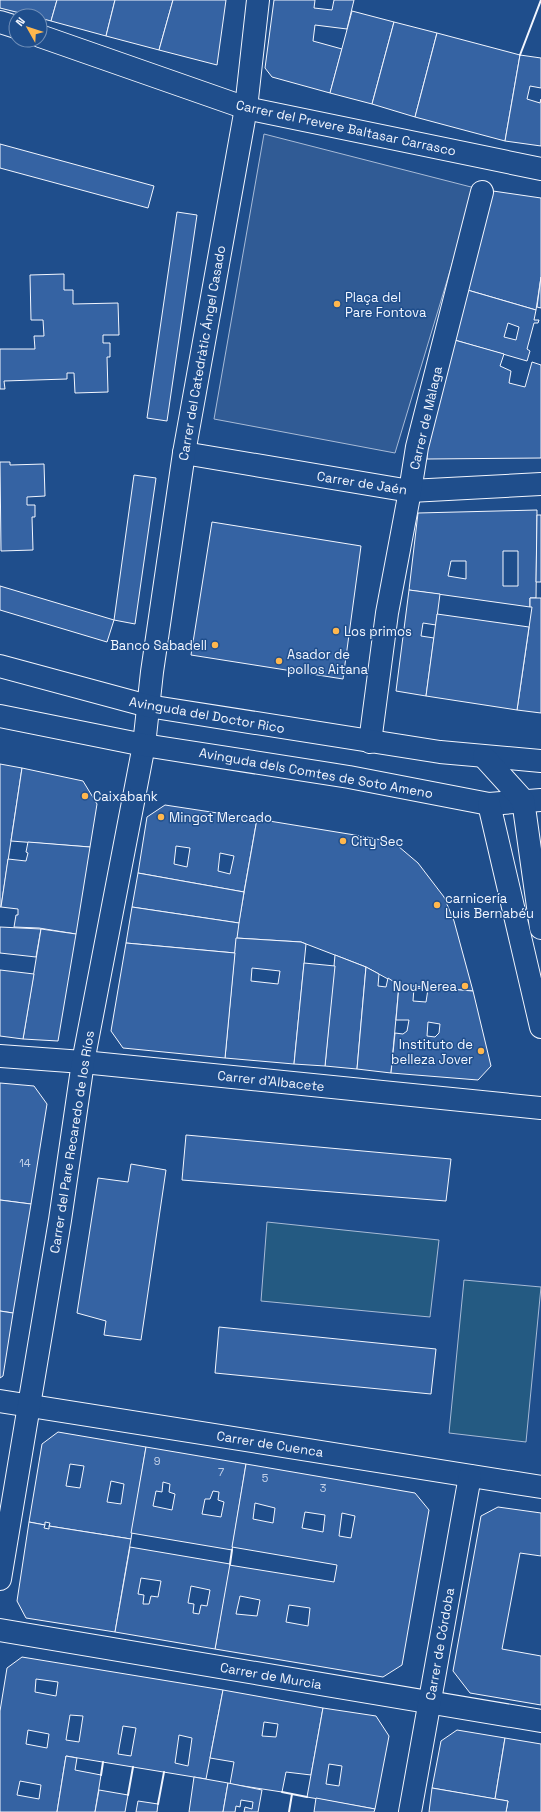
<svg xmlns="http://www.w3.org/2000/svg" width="541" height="1812" viewBox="0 0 541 1812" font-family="'Space Grotesk',sans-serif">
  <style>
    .green { fill: #245a82; stroke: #a8bbd7 }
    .parking { fill: #305b95; stroke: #a8bbd7 }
    .building { fill: #3563a3; stroke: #f2f6ff; fill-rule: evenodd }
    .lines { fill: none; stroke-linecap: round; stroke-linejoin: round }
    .street-casing { stroke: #f2f6ff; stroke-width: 24 }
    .secondary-casing { stroke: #f2f6ff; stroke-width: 24 }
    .street { stroke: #1f4e8c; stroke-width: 22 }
    .secondary { stroke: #1f4e8c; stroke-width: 22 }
    .wall { stroke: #f2f6ff; stroke-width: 2 }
    .poi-dot { fill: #ffb74d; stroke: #1f4e8c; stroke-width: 1.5 }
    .labels { text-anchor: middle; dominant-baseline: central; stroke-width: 3; stroke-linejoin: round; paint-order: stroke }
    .number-label { font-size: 11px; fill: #c3d1e8 }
    .street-label { font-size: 13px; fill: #f2f6ff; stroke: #1f4e8c }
    .poi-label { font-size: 13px; fill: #f2f6ff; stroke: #1f4e8c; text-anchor: start }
  </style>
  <rect width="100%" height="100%" fill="#1f4e8c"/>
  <!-- green -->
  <g class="green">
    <polygon points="267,1222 439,1240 430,1317 261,1301"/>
    <polygon points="464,1280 541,1287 526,1442 449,1433"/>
  </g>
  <!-- parking -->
  <polygon class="parking" points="264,134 475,188 395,453 214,419"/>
  <!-- building -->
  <g class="building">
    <polygon points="0,0 57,0 51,21 40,18 40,16 32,16 0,8"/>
    <polygon points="57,0 115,0 106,36 51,21"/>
    <polygon points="115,0 173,0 159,50 106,36"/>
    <polygon points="173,0 226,0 217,65 159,50"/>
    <polygon points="274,0 315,0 314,8 332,10 334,0 354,0 347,29 315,25 313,41 342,49 330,93 272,77 265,68"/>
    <polygon points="352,11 394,22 372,104 330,93"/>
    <polygon points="394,22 437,33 415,117 372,104"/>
    <polygon points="437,33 520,55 505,141 415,117"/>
    <polygon points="520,55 541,58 541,88 530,86 527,99 540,103 541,99 541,146 505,141"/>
    <polygon points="0,144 154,186 148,208 0,168"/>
    <polygon points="493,191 541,198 541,277 536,310 464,289 490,192"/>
    <polygon points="177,212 197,215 167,421 147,418"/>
    <polygon points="64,274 64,290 73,290 73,304 118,303 119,335 103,335 103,343 110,343 110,357 107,357 108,392 75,393 74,373 67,373 67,379 4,381 5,389 0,389 0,349 35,349 34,336 44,336 43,320 31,320 30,275"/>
    <polygon points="541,277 541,308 537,307"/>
    <path d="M 464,289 L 536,310 L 534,320 L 539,320 L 538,323 L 534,323 L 527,349 L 530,351 L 527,361 L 451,339 ZM 508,323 L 519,327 L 516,340 L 504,337 Z"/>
    <polygon points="451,339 504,354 500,366 511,371 509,383 525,387 532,362 541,365 541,458 427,459 427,427"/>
    <polygon points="0,462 10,462 10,465 44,464 45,496 27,497 27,505 35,505 35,517 32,517 33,550 1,551"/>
    <polygon points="134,475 156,478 135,624 114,620"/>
    <path d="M 537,510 L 536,598 L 530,598 L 530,607 L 409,590 L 418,513 ZM 503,551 L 518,551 L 518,586 L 503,586 ZM 451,561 L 466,561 L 466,579 L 448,576 Z"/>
    <polygon points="537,515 541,515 541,582 536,582"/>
    <polygon points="212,522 361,546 343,679 191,655"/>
    <polygon points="0,586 114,620 107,642 0,610"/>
    <polygon points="409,590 440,594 436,625 423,623 421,636 434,638 426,696 396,691"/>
    <polygon points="530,598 541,598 541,713 517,710 532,607 530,607"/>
    <polygon points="437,614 529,627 517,710 426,696"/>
    <polygon points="0,764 22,768 1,907 0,907"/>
    <polygon points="22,768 83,781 97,804 90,847 11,841"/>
    <path d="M 165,805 L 257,819 L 244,892 L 138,873 L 147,817 ZM 176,846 L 190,848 L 187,867 L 174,864 ZM 220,853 L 234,856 L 230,874 L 218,871 Z"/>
    <polygon points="257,819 367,837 381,840 398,846 418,863 444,897 454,921 473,991 399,985 366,967 301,942 236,938"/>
    <polygon points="28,842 90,847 76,934 39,928 14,927 16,915 18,915 18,909 1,907 8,859 26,861 28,853 26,852"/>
    <polygon points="138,873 244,892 239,923 132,907"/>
    <polygon points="132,907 239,923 235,953 126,943"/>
    <polygon points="0,927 41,929 36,957 0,953"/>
    <polygon points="41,929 76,934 58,1041 23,1039"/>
    <path d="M 236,938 L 301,942 L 306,944 L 294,1064 L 225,1058 ZM 252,968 L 280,971 L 278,984 L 251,981 Z"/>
    <polygon points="126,943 235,953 225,1058 123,1048 111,1031"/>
    <polygon points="335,955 366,967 357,1069 325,1066"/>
    <polygon points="304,963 335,966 325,1066 294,1064"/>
    <polygon points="366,967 379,974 378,986 386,987 388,978 399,985 391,1073 357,1069"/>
    <polygon points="0,970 34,974 23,1039 0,1036"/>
    <path d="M 399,985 L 473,991 L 491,1066 L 478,1080 L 391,1073 L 395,1033 L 403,1034 L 407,1031 L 409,1020 L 396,1020 ZM 414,988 L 428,989 L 426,1002 L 413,1001 ZM 428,1022 L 440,1024 L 439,1033 L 435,1037 L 427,1036 Z"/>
    <polygon points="0,1083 34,1086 47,1104 31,1204 0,1200"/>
    <polygon points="186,1135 451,1159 446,1201 182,1180"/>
    <polygon points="131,1164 166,1170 141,1340 104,1335 106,1321 77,1313 98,1178 128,1182"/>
    <polygon points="0,1200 31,1204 13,1313 0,1311"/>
    <polygon points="0,1311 13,1313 3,1376 0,1378"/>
    <polygon points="219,1327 436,1349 431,1394 215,1373"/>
    <path d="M 58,1432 L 146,1447 L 131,1539 L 49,1526 L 50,1523 L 45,1522 L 45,1525 L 29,1522 L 42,1444 ZM 70,1464 L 84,1466 L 80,1488 L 66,1486 ZM 111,1481 L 124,1484 L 121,1504 L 107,1502 Z"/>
    <path d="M 146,1447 L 246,1464 L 232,1550 L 131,1533 ZM 163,1482 L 170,1484 L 169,1492 L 175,1494 L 172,1510 L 153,1506 L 156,1491 L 162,1492 ZM 213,1491 L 219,1492 L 218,1500 L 224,1502 L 221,1517 L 202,1514 L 205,1499 L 210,1499 Z"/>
    <path d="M 246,1464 L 415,1493 L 429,1510 L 402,1665 L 383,1677 L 215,1649 L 229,1565 L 334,1582 L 337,1565 L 232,1547 ZM 255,1503 L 275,1508 L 273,1523 L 253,1519 ZM 305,1512 L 325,1515 L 323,1532 L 302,1528 ZM 342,1513 L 355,1516 L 351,1538 L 339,1536 ZM 240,1596 L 260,1600 L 257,1616 L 236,1614 ZM 289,1605 L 310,1608 L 308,1626 L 286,1622 Z"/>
    <polygon points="498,1507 541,1513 541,1556 520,1553 502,1649 541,1656 541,1705 470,1693 453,1671 481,1516"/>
    <polygon points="29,1522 45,1525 44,1528 49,1529 49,1526 131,1539 115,1632 26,1618 17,1601"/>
    <path d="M 130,1547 L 230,1564 L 215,1649 L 115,1632 ZM 141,1578 L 161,1581 L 158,1597 L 151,1596 L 149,1604 L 143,1604 L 144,1595 L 138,1594 ZM 191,1586 L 210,1590 L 207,1606 L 201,1605 L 199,1614 L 193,1613 L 194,1604 L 188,1603 Z"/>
    <path d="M 22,1657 L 223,1690 L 206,1779 L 66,1756 L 57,1812 L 0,1812 L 0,1711 L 7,1668 ZM 36,1679 L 58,1682 L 56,1696 L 35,1692 ZM 70,1715 L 83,1716 L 79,1742 L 66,1740 ZM 123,1726 L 136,1728 L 131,1756 L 118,1754 ZM 28,1730 L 49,1734 L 47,1748 L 26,1744 ZM 179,1735 L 192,1738 L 188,1766 L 175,1763 ZM 20,1781 L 41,1785 L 39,1799 L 17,1795 Z"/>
    <path d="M 223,1690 L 323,1708 L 311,1775 L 286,1772 L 282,1792 L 230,1784 L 234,1762 L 210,1758 ZM 264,1722 L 278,1724 L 276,1737 L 262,1736 Z"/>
    <path d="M 323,1708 L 376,1716 L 389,1736 L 375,1809 L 307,1797 ZM 329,1764 L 342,1766 L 339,1786 L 326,1784 Z"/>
    <polygon points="457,1730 505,1738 495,1799 432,1788 441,1741"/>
    <polygon points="505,1738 541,1744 541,1812 506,1812 508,1801 495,1799"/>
    <polygon points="66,1756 77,1758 75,1770 101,1775 95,1812 57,1812"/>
    <polygon points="194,1777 228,1783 223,1812 189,1812"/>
    <polygon points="228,1783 262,1790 258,1812 244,1812 245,1807 252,1809 253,1802 241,1800 240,1807 236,1806 235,1812 223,1812"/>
    <polygon points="432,1788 508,1801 506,1812 429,1812"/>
    <polygon points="99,1790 128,1795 125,1812 95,1812"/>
    <polygon points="316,1798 375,1809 374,1812 314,1812"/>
    <polygon points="138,1801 158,1804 157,1812 136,1812"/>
  </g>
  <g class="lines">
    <defs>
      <g id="street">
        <polyline points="0,22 16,27"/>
        <polyline points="40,36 246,108 541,169"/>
        <polyline points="184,453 410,491 541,484"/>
        <polyline points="370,742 387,613 410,491 417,447 482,192"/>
        <polyline points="0,1056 83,1062 541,1108"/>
        <polyline points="0,1401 541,1487"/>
        <polyline points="0,1579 60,1220 83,1062 144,745 152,672 184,453 246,108 258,0"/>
        <polyline points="0,1630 541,1721"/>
        <polyline points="410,1812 470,1476"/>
      </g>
      <g id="secondary">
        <polyline points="0,666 148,706 440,752 541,761"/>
        <polyline points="0,716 144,745 349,777 489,804 541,800"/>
        <polyline points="484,757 523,800 541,928"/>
        <polyline points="489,804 541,1027"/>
      </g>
    </defs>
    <!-- street casing -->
    <use href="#street" class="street-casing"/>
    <!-- secondary casing -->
    <use href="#secondary" class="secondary-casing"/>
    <!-- street -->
    <use href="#street" class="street"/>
    <!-- secondary -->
    <use href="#secondary" class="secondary"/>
    <!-- wall -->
    <g class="wall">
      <polyline points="520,55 541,0"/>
      <polyline points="230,1564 232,1550"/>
      <polyline points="101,1775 103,1762"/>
      <polyline points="282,1792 292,1794 289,1812"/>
      <polyline points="292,1794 307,1797"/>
      <polyline points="128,1795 133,1767"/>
      <polyline points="158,1804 164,1772"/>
    </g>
  </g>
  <!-- markers -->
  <g class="poi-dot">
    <circle cx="337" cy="304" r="4"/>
    <circle cx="336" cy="631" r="4"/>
    <circle cx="215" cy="645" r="4"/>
    <circle cx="279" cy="661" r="4"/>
    <circle cx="85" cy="796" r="4"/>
    <circle cx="161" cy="817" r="4"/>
    <circle cx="343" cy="841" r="4"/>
    <circle cx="437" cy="905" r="4"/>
    <circle cx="465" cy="986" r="4"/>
    <circle cx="481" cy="1051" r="4"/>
  </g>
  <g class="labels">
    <!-- number labels -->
    <g class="number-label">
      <text x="25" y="1163">14</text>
      <text x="157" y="1461">9</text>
      <text x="221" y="1472">7</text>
      <text x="265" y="1478">5</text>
      <text x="323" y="1488">3</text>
    </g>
    <!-- street labels -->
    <g class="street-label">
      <text transform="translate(346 128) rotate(12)">Carrer del Prevere Baltasar Carrasco</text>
      <text transform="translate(202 353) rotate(-80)">Carrer del Catedràtic Ángel Casado</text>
      <text transform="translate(426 418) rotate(-77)">Carrer de Màlaga</text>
      <text transform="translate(362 483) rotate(9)">Carrer de Jaén</text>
      <text transform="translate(207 715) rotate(10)">Avinguda del Doctor Rico</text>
      <text transform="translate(316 773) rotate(10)">Avinguda dels Comtes de Soto Ameno</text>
      <text transform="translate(271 1081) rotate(6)">Carrer d'Albacete</text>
      <text transform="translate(72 1142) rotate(-81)">Carrer del Pare Recaredo de los Ríos</text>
      <text transform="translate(270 1444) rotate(9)">Carrer de Cuenca</text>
      <text transform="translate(440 1644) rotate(-80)">Carrer de Córdoba</text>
      <text transform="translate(271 1676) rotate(10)">Carrer de Murcia</text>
    </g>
    <!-- poi labels -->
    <g class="poi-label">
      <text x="345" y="297">Plaça del<tspan x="345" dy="15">Pare Fontova</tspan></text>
      <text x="344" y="631">Los primos</text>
      <text x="207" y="645" text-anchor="end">Banco Sabadell</text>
      <text x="287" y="654">Asador de<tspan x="287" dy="15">pollos Aitana</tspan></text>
      <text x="93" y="796">Caixabank</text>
      <text x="169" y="817">Mingot Mercado</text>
      <text x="351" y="841">City Sec</text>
      <text x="445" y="898">carnicería<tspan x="445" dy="15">Luis Bernabéu</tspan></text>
      <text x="457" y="986" text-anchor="end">Nou Nerea</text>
      <text x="473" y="1044" text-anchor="end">Instituto de<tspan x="473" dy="15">belleza Jover</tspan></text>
    </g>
  </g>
  <!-- north arrow -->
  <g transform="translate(28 28) rotate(309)"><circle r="19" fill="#1f4e8c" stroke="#7391ba"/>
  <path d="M0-3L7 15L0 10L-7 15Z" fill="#ffb74d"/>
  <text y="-6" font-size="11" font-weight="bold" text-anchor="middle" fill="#f2f6ff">N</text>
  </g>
</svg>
